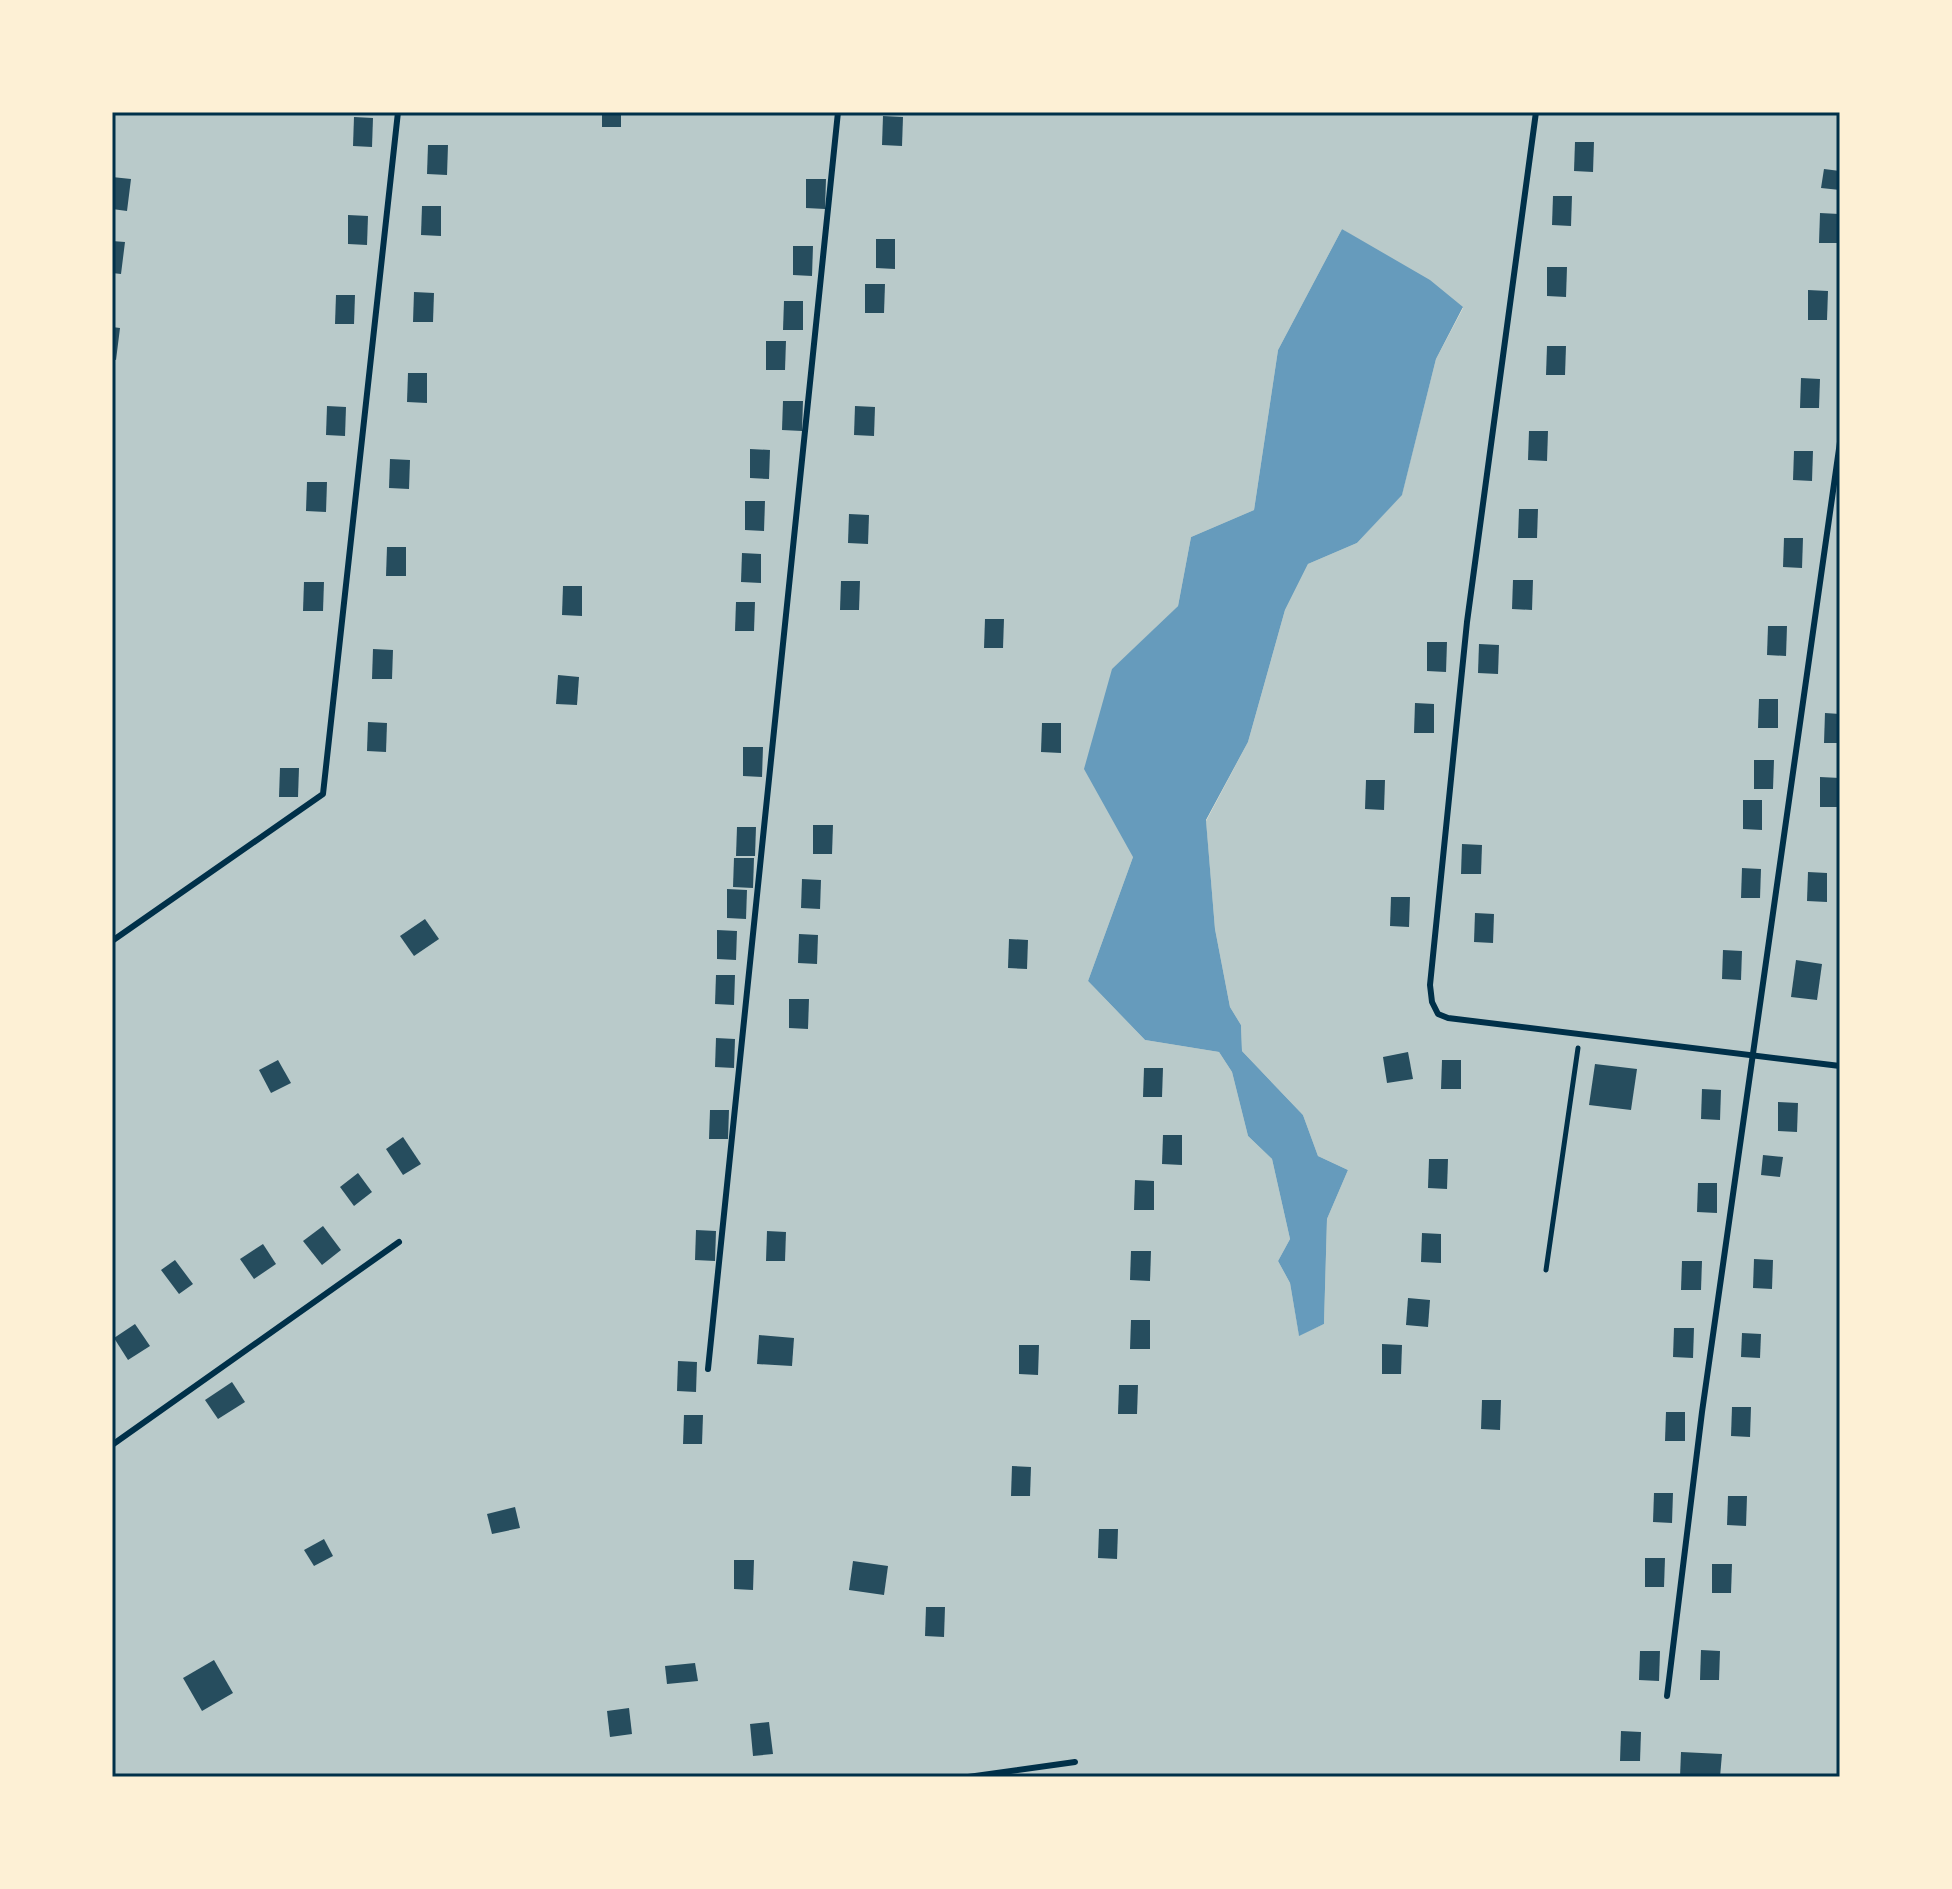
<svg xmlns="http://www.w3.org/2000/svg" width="1952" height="1889" viewBox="0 0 1952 1889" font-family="'DejaVu Sans',sans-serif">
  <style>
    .green { fill: #b9caca; fill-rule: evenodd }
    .water { fill: #669bbc }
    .building { fill: #264d5e }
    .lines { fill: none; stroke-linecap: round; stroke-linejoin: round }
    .path { stroke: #003049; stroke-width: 5 }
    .service { stroke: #003049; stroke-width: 6 }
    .neatline { fill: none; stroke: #003049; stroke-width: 3 }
  </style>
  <rect width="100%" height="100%" fill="#fdf0d5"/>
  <!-- green -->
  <path class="green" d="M 112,112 L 1840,112 L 1840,1777 L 112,1777 ZM 1342,229 L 1463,308 L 1436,359 L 1402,494 L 1357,543 L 1308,564 L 1285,610 L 1248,742 L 1206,821 L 1215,929 L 1230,1007 L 1241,1025 L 1242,1051 L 1303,1115 L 1318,1156 L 1348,1170 L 1327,1219 L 1324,1324 L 1299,1335 L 1290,1283 L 1278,1261 L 1290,1239 L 1272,1159 L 1248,1136 L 1232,1072 L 1219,1052 L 1145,1040 L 1088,981 L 1133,857 L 1112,670 L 1178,606 L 1191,537 L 1254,510 L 1278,350 Z"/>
  <!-- water -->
  <polygon class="water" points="1342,229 1430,280 1463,307 1436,359 1402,495 1357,543 1308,564 1285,610 1248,742 1206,820 1215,929 1230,1007 1241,1025 1242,1051 1303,1115 1318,1156 1348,1170 1327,1219 1324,1324 1299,1336 1290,1283 1278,1261 1290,1239 1272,1159 1248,1136 1232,1072 1219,1052 1145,1040 1088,981 1133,857 1084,769 1112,669 1178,606 1191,537 1254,510 1278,350"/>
  <!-- building -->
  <g class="building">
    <rect x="602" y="112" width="19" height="15"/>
    <polygon points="883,116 903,117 902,146 882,145"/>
    <polygon points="354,117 373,118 372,147 353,146"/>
    <polygon points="1575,142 1594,142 1593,172 1574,171"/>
    <polygon points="428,145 448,145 447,175 427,174"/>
    <polygon points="1824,169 1840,171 1840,190 1821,188"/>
    <polygon points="112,177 131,179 127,211 112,209"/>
    <polygon points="806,179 826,179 825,209 806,208"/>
    <polygon points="1553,196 1572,196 1571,226 1552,225"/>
    <polygon points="422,206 441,206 441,236 421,235"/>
    <polygon points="1820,213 1839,214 1838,243 1819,243"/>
    <polygon points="348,215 368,216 367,245 348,244"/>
    <polygon points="876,239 895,239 895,269 876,268"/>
    <polygon points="112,241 125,242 121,274 112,273"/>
    <polygon points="793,246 813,246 812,276 793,275"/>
    <polygon points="1547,267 1567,267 1566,297 1547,296"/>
    <polygon points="865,284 885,284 884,313 865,313"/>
    <polygon points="1808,290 1828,291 1827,320 1808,320"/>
    <polygon points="414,292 434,293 433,322 413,322"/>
    <polygon points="336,295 355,295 354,324 335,324"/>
    <polygon points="784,301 803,301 803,330 783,330"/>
    <polygon points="112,327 120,328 116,360 112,359"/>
    <polygon points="766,341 786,341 785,370 766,370"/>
    <polygon points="1547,346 1566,346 1565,375 1546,375"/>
    <polygon points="408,373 427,373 427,403 407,402"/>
    <polygon points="1801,378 1820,379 1819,408 1800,408"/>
    <polygon points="783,401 803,401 802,431 782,430"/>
    <polygon points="327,406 346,407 345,436 326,435"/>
    <polygon points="855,406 875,407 874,436 854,435"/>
    <polygon points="1529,431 1548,431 1547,461 1528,460"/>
    <polygon points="750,449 770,450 769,479 750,478"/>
    <polygon points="1794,451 1813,451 1812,481 1793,480"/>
    <polygon points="390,459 410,460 409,489 389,488"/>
    <polygon points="307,482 327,482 326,512 306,511"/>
    <polygon points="745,501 765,501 764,531 745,530"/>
    <polygon points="1519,509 1538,509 1537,538 1518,538"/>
    <polygon points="849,514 869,515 868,544 848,543"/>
    <polygon points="1784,538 1803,538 1802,568 1783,567"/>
    <polygon points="387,547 406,547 406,576 386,576"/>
    <polygon points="742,553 761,554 761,583 741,582"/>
    <polygon points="1513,580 1533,580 1532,610 1512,609"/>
    <polygon points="841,581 860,581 859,610 840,610"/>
    <polygon points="304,582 324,582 323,611 303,611"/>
    <polygon points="563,586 582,586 582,616 562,615"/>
    <polygon points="736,602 755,602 754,631 735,631"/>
    <polygon points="985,619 1004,619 1003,648 984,648"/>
    <polygon points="1768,626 1787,626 1786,656 1767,655"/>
    <polygon points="1427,642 1447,642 1446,672 1427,671"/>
    <polygon points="1479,644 1499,645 1498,674 1478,673"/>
    <polygon points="373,649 393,650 392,679 372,679"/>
    <polygon points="558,675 579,677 577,705 556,704"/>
    <polygon points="1759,699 1778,699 1778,728 1758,728"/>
    <polygon points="1415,703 1434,704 1434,733 1414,733"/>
    <polygon points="1825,713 1840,714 1840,743 1824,743"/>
    <polygon points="368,722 387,723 386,752 367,751"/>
    <polygon points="1042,723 1061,723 1061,753 1041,752"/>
    <polygon points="743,747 763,747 762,777 743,776"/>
    <polygon points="1754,760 1774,760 1773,789 1754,789"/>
    <polygon points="280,768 299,768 298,797 279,797"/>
    <polygon points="1820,777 1840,778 1839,807 1820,807"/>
    <polygon points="1366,780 1385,780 1384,810 1365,809"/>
    <polygon points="1743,800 1762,800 1762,830 1743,829"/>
    <polygon points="813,825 833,825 832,854 813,854"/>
    <polygon points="737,827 756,827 755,856 736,856"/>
    <polygon points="1462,844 1482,845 1481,874 1461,874"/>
    <polygon points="734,858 754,858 753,888 733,887"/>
    <polygon points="1742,868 1761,869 1760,898 1741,898"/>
    <polygon points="1808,872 1827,873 1827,902 1807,901"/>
    <polygon points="802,879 821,880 820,909 801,908"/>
    <polygon points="727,889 747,890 746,919 727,918"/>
    <polygon points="1391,897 1410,897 1409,927 1390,926"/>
    <polygon points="1475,913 1494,914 1493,943 1474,942"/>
    <polygon points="425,919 439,939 414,956 400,936"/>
    <polygon points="717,930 737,931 736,960 717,959"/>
    <polygon points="799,934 818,935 817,964 798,963"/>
    <polygon points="1009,939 1028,940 1027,969 1008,968"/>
    <polygon points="1723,950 1742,951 1741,980 1722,979"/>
    <polygon points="1796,960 1822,964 1817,1000 1791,997"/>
    <polygon points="716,975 735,975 734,1005 715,1004"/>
    <polygon points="789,999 809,999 808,1029 789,1028"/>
    <polygon points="716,1038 735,1039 734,1068 715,1067"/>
    <polygon points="1408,1052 1413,1079 1387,1083 1383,1057"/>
    <polygon points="278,1060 291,1083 271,1093 259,1070"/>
    <polygon points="1442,1060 1461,1060 1461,1089 1441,1089"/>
    <polygon points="1595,1064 1637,1069 1631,1110 1589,1105"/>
    <polygon points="1144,1068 1163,1068 1162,1097 1143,1097"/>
    <polygon points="1702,1089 1721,1090 1720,1120 1701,1119"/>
    <polygon points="1778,1102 1798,1103 1797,1132 1778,1131"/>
    <polygon points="710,1110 729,1110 728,1139 709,1139"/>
    <polygon points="1163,1135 1182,1135 1182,1165 1162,1164"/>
    <polygon points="403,1137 421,1164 403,1175 386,1149"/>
    <polygon points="1763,1155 1783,1157 1780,1177 1761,1175"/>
    <polygon points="1429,1159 1448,1159 1447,1189 1428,1188"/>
    <polygon points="358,1173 372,1192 354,1206 340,1187"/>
    <polygon points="1135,1180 1154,1181 1154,1210 1134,1210"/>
    <polygon points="1698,1183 1717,1183 1717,1213 1697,1212"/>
    <polygon points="323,1226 341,1250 322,1265 303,1241"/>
    <polygon points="696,1230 716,1231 715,1261 695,1260"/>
    <polygon points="767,1231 786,1232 785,1261 766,1261"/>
    <polygon points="1422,1233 1441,1234 1441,1263 1421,1262"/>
    <polygon points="263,1244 276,1264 254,1279 240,1259"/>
    <polygon points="1131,1251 1151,1251 1150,1281 1130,1280"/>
    <polygon points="1754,1259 1773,1260 1772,1289 1753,1288"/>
    <polygon points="175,1260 193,1284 179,1294 161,1270"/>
    <polygon points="1682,1261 1702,1261 1701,1290 1681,1290"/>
    <polygon points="1408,1298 1430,1300 1428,1327 1406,1325"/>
    <polygon points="1131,1320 1150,1320 1150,1349 1130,1349"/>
    <polygon points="135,1324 150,1346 128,1360 114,1338"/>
    <polygon points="1674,1328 1694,1328 1693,1358 1673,1357"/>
    <polygon points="1742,1333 1761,1334 1760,1358 1741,1357"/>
    <polygon points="759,1335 794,1338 792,1366 757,1364"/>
    <polygon points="1382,1344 1402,1345 1401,1374 1382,1374"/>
    <polygon points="1019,1345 1039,1345 1038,1375 1019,1374"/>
    <polygon points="678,1361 697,1362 696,1392 677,1391"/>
    <polygon points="232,1382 245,1402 218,1419 205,1400"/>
    <polygon points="1119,1385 1138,1385 1137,1414 1118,1414"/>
    <polygon points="1482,1400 1501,1400 1500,1430 1481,1429"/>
    <polygon points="1732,1407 1751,1407 1750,1437 1731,1436"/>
    <polygon points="1666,1412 1685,1412 1685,1441 1665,1441"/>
    <polygon points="684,1415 703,1415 702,1444 683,1444"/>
    <polygon points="1012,1466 1031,1467 1030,1496 1011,1496"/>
    <polygon points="1654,1493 1673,1493 1672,1523 1653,1522"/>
    <polygon points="1728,1496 1747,1496 1746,1526 1727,1525"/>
    <polygon points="515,1507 520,1528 492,1534 487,1514"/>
    <polygon points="1099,1529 1118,1529 1117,1559 1098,1558"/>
    <polygon points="324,1539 333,1556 314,1566 304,1550"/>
    <polygon points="1645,1558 1665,1558 1664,1587 1645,1587"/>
    <polygon points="734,1560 754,1560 753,1590 734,1589"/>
    <polygon points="853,1561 888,1566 884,1595 849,1590"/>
    <polygon points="1712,1564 1732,1564 1731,1593 1712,1593"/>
    <polygon points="926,1607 945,1607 944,1637 925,1636"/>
    <polygon points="1701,1650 1720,1651 1719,1680 1700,1680"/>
    <polygon points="1640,1651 1660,1651 1659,1681 1639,1680"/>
    <polygon points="214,1660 233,1693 202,1711 183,1678"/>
    <polygon points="695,1663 698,1681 667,1684 665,1666"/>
    <polygon points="629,1708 632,1734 610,1737 607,1711"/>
    <polygon points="769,1722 773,1754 753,1756 750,1724"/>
    <polygon points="1621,1731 1641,1732 1640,1761 1620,1761"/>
    <polygon points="1681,1752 1722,1754 1720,1777 1680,1777"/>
  </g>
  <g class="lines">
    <!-- path -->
    <polyline class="path" points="1546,1270 1578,1048"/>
    <!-- service -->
    <g class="service">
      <polyline points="1536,112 1467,622 1430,985 1432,1002 1438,1014 1448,1018 1840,1066"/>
      <polyline points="112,941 323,794 398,112"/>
      <polyline points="708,1369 838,112"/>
      <polyline points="112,1445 399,1242"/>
      <polyline points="112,1549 112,1587"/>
      <polyline points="1667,1696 1702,1412 1840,442"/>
      <polyline points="968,1777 1075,1762"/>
    </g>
  </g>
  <!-- border -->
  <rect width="1952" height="1889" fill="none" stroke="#fdf0d5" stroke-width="228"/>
  <rect x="114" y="114" width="1724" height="1661" class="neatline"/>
</svg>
